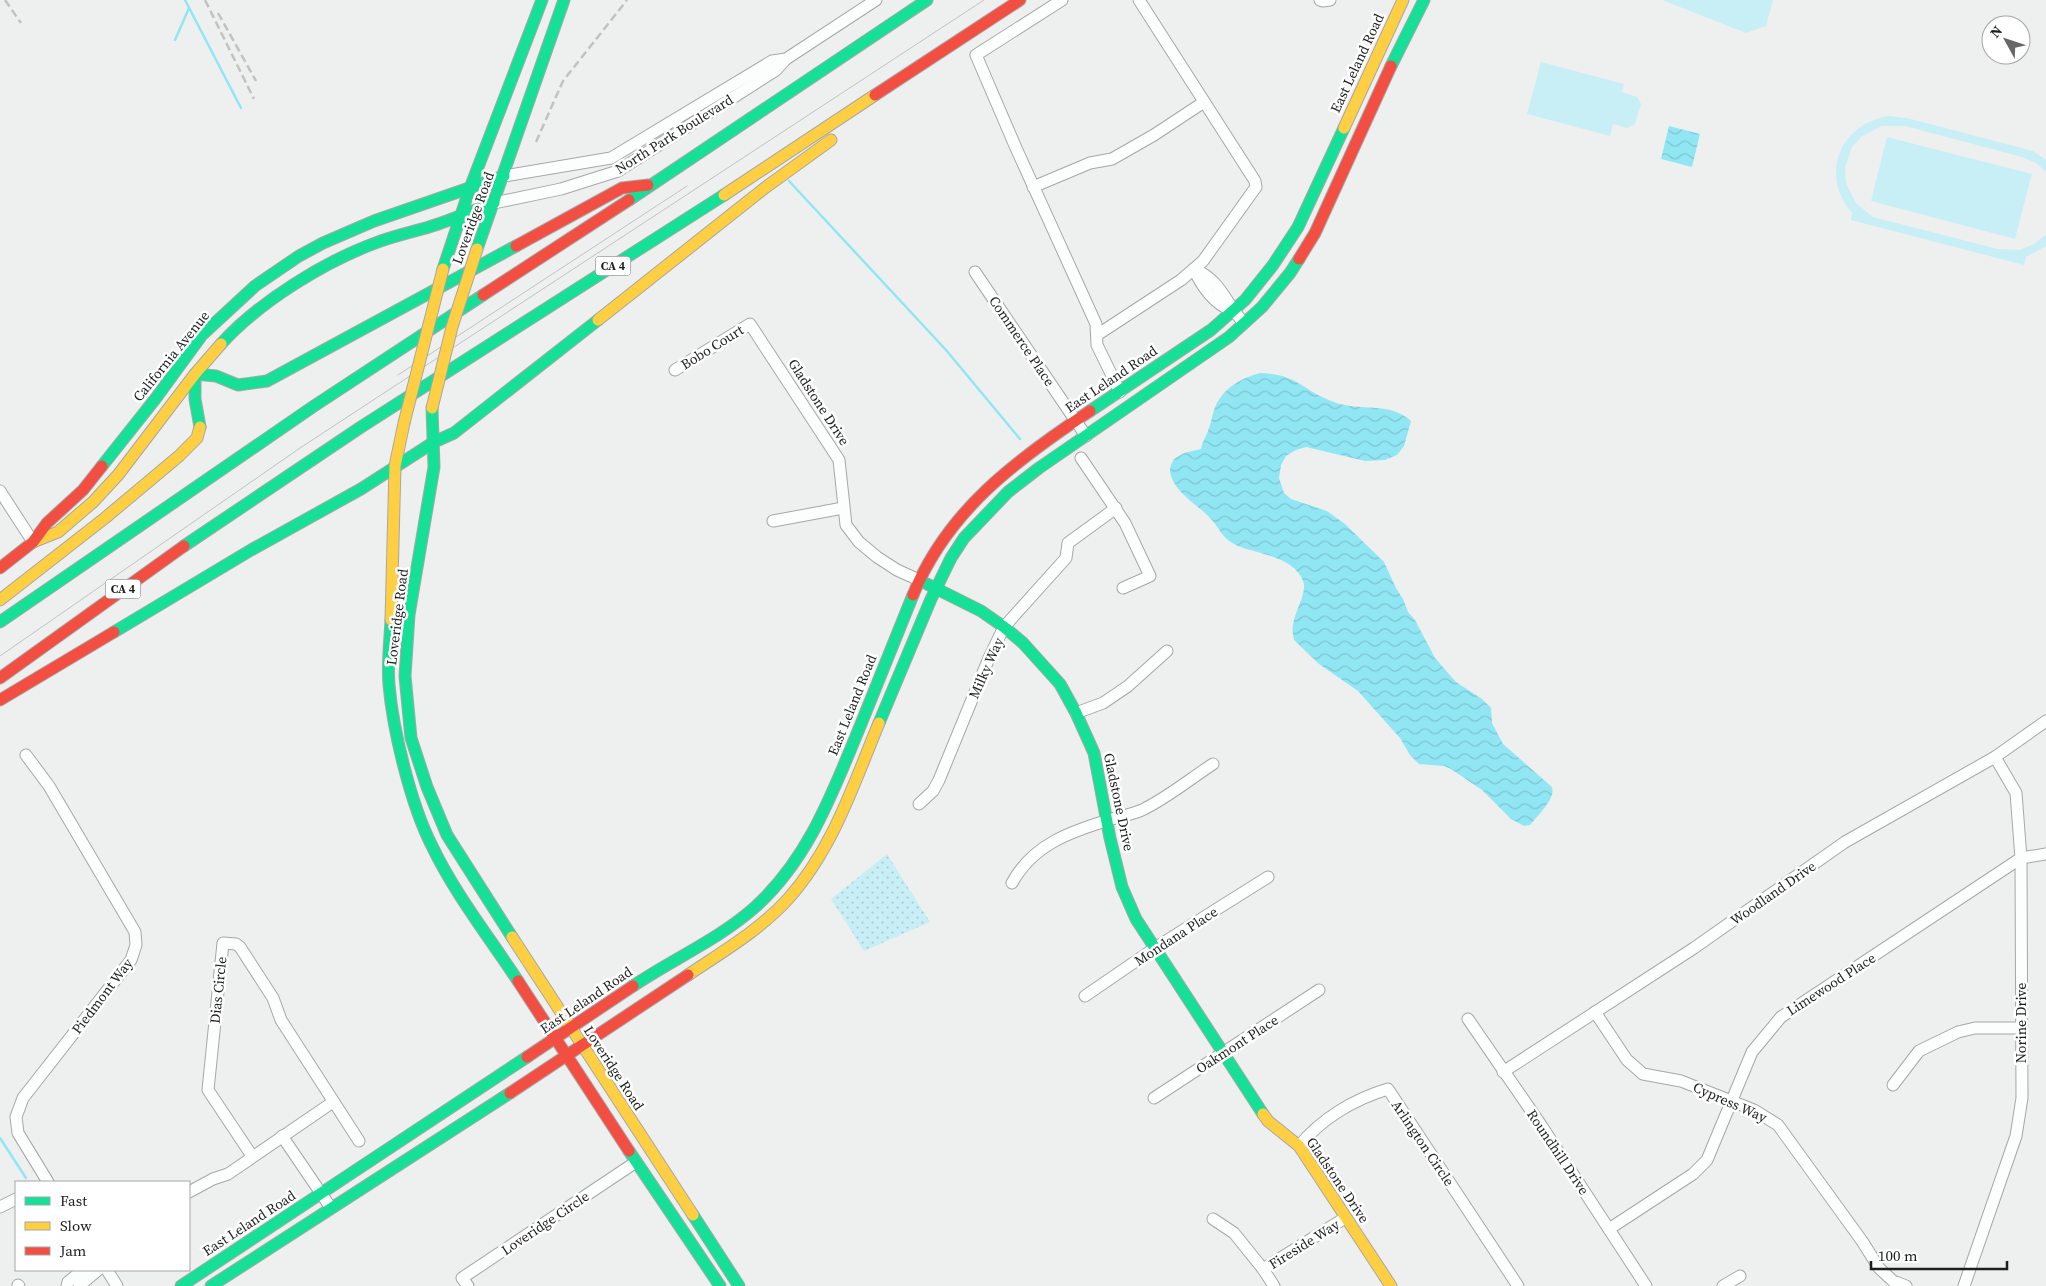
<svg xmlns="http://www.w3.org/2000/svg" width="2046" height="1286" viewBox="0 0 2046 1286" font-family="'Source Serif 4',serif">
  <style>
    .green { fill: #c8eff6 }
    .garden { fill: url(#garden-dots) }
    .water { fill: url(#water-waves) }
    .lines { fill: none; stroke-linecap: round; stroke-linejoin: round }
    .stream { stroke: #91e6f4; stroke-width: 2.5 }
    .street-casing { stroke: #a6a7a8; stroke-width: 13 }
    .fast-casing { stroke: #a6a7a8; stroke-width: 13 }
    .slow-casing { stroke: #a6a7a8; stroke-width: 13 }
    .jam-casing { stroke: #a6a7a8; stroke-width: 13 }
    .street { stroke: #fcfdfd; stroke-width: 11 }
    .fast { stroke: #16e098; stroke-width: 11 }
    .slow { stroke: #ffcf43; stroke-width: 11 }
    .jam { stroke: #f24e42; stroke-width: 11 }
    .tram { stroke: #c1c2c2; stroke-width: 1 }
    .rail { stroke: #c1c2c2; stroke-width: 2.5; stroke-dasharray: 8 4; stroke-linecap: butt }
    .slow-bridge-casing { stroke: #a6a7a8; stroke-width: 13; stroke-linecap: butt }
    .slow-bridge { stroke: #ffcf43; stroke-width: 11 }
    .labels { text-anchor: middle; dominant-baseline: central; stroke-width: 5; stroke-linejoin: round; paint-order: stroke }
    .shield { fill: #fff; stroke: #616262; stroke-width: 1 }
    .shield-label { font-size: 12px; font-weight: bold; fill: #1d1e1e }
    .street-label { font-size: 14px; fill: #1d1e1e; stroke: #fff }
  </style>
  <defs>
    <pattern id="garden-dots" width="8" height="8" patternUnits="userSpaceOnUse" patternTransform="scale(1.25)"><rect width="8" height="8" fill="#c8eff6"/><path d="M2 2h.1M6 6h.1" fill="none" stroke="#abccd2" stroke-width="1.8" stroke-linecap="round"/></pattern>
    <pattern id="water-waves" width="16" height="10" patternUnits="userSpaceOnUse" patternTransform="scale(1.25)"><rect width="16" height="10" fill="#91e6f4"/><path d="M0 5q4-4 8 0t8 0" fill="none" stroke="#7dc5d1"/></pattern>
  </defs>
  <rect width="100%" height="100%" fill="#eef0f0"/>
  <!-- green -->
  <g class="green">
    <polygon points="1662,0 1773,0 1766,26 1746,33"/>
    <polygon points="1541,62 1624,84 1622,92 1637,97 1641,104 1635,124 1627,128 1613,124 1610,136 1527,114"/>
    <path d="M 1889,116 L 1907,118 L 2033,151 L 2046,160 L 2046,172 L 2036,163 L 2022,157 L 1905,126 L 1882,126 L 1862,136 L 1852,147 L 1845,168 L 1846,183 L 1856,203 L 1873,217 L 1998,249 L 2020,250 L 2034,244 L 2046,234 L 2046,246 L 2026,257 L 2024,265 L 1851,220 L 1852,213 C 1819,175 1840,123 1889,116 Z"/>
    <polygon points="1887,137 2032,174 2015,239 1871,201"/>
  </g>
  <!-- garden -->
  <polygon class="garden" points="887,854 930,922 864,951 831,899"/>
  <!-- water -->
  <g class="water">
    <polygon points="1669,126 1700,134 1692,167 1661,159"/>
    <path d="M 1260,373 C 1298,374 1303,391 1334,402 C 1359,412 1390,401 1411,421 L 1404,446 L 1397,455 L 1385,460 L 1365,461 L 1306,447 L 1296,450 L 1286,456 L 1281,465 L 1279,478 L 1284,493 L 1291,499 L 1327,511 L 1345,524 L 1384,562 L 1396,588 L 1403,599 L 1408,612 L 1415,620 L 1435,658 L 1456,682 L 1482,699 L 1491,708 L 1492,723 L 1503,744 L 1552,787 C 1556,799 1537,816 1530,825 L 1524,826 L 1511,819 L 1482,790 L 1451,769 L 1444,766 L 1419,764 L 1410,755 L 1400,738 L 1358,691 L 1319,664 L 1294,640 C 1293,635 1292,630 1293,625 C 1294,613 1308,591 1303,581 C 1294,557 1258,554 1238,546 C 1221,538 1222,531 1211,519 C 1200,506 1171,491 1170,470 C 1170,467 1172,462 1174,459 L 1184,453 L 1201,449 C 1202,441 1207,436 1209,428 C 1212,420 1213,411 1216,405 C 1225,387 1242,378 1260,373 Z"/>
  </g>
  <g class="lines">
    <!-- stream -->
    <g class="stream">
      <polyline points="185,0 241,108"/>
      <polyline points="175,40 189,8"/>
      <polyline points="789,181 946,350 1020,439"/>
      <polyline points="0,1138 26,1178"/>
    </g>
    <defs>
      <g id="street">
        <polyline points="1062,0 976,55 1016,148 1096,324 1097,345 1120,392"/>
        <polyline points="1320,0 1323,1 1330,0"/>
        <polyline points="504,176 611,158 772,61 786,59"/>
        <polyline points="1033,187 1090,163 1112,159 1154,135 1204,102"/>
        <polyline points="494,203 561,189 618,171 776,70 786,59 876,0"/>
        <polyline points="975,272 1086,436"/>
        <path d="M 1233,311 C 1215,305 1201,286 1194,269 C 1222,281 1225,303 1244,323"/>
        <polyline points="1097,335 1181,280 1203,261 1256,187 1255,181 1139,0"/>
        <polyline points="675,370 750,324 839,460 846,525 859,542 877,557 897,570 919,580"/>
        <polyline points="1081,458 1125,523 1150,576 1123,588"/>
        <polyline points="0,491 33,542"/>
        <polyline points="773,521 843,508"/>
        <polyline points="1076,713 1103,703 1128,686 1167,651"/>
        <polyline points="26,755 49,786 135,932 136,945 131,960 23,1098 16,1117 18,1133 48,1182"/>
        <polyline points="919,804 933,791 939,780 989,658 1004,627 1066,558 1068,543 1116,508"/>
        <path d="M 1012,883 C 1033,844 1072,831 1112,819 C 1122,816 1133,814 1142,810 C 1167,798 1190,779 1213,764"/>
        <polyline points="1085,996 1155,948 1268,877"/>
        <polyline points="1595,1012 1627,1060 1643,1074 1681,1081 1754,1110 1778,1125 1862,1241 1879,1268 1893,1281 1906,1286"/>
        <polyline points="1468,1019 1541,1125 1646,1286"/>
        <polyline points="1503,1072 1694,948 1845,842 1995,757 2046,721"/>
        <polyline points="1893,1085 1919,1051 1958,1032 1975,1028 2021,1028"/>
        <polyline points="1154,1098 1319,990"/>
        <polyline points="282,1136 331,1208"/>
        <path d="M 1299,1146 C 1321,1119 1354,1099 1388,1089 L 1518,1286"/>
        <polyline points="252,1156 208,1090 223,943 236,944 240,947 273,998 281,1020 359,1141"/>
        <polyline points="189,1192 213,1179 228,1174 333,1102"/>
        <polyline points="0,1207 16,1199"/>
        <polyline points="1213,1219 1234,1233 1263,1269 1274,1286"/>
        <polyline points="1609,1229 1693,1174 1707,1160 1752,1052 1781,1017 2021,858 2046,854"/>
        <polyline points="1263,1269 1345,1218"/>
        <polyline points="107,1270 117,1286"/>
        <polyline points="18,1285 19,1286"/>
        <polyline points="67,1286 68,1282 83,1270"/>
        <polyline points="79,1286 98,1270"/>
        <polyline points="468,1286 462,1278 636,1162"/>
        <polyline points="1723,1286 1740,1276"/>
        <polyline points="1964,1286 2016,1136 2022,1098 2021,858 2016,793 1995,757"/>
      </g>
      <g id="fast">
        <polyline points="1391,66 1424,0"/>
        <polyline points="629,200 927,0"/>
        <polyline points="477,249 564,0"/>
        <polyline points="443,269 470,188 542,0"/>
        <path d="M 221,344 C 259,302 325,261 378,242 C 394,236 412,232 429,227 C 451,220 472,211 494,203"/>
        <polyline points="432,408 434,467 409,615 405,676 411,738 427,787 447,835 512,937"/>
        <polyline points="1090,411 1211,330 1245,300 1273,265 1298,227 1344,128"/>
        <polyline points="200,427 195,399 195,374 216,376 238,385 267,381 516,246"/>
        <polyline points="102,466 156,398 202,335 255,286 299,256 323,243 374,221 504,176"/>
        <polyline points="184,546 361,427 724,195"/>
        <polyline points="927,584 981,611 1004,627 1023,643 1060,684 1076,713 1094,753 1110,838 1122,887 1136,919 1263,1114"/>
        <path d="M 391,620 C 390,641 387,664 389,685 C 393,731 411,805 432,846 C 455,894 489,937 518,981"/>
        <polyline points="0,622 314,406 483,295"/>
        <polyline points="114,632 251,550 361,489 434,442 454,433 598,320"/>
        <polyline points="879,723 931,599 951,558 964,538 1008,492 1039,468 1229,337 1262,307 1290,273 1299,259"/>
        <path d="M 633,986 C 673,959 719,939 754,908 C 808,860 832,794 859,729 C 877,684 895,640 913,595"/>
        <polyline points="629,1151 720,1286"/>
        <polyline points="693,1215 739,1286"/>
        <polyline points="181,1286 527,1057"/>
        <polyline points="211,1286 510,1093"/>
      </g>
      <g id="slow">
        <polyline points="1344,128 1403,0"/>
        <polyline points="724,195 875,95"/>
        <polyline points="598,320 766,187 831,140"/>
        <polyline points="33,542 58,532 93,502 118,475 195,374 221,344"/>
        <polyline points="0,600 105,518 179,456 197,438 200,427"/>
        <polyline points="391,620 395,466 404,423"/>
        <polyline points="512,937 693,1215"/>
        <path d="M 688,975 C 722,952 760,930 788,899 C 833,849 854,783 879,723"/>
        <polyline points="1263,1114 1268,1121 1299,1146 1391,1286"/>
      </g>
      <g id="jam">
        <polyline points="875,95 1020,0"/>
        <polyline points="516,246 622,188 648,185"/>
        <polyline points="1299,259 1315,233 1391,66"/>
        <polyline points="483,295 629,200"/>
        <polyline points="0,568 33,542 47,523 83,490 102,466"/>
        <path d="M 913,595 C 947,511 1016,460 1090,411"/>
        <polyline points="0,678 184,546"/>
        <polyline points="0,700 114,632"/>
        <polyline points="518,981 629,1151"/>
        <polyline points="527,1057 633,986"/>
        <polyline points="510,1093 688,975"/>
      </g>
    </defs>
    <!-- street casing -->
    <use href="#street" class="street-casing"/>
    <!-- fast casing -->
    <use href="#fast" class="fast-casing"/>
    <!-- slow casing -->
    <use href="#slow" class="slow-casing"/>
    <!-- jam casing -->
    <use href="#jam" class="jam-casing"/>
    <!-- street -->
    <use href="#street" class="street"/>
    <!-- fast -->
    <use href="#fast" class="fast"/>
    <!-- slow -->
    <use href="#slow" class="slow"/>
    <!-- jam -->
    <use href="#jam" class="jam"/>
    <!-- tram -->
    <g class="tram">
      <polyline points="398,375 687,186"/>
      <polyline points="0,656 300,448 984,0"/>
    </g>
    <!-- rail -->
    <g class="rail">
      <polyline points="5,0 21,23"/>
      <polyline points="205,0 254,99"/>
      <polyline points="218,13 256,81"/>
      <polyline points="536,142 563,81 627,0"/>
    </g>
    <defs>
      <g id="slow-bridge">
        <polyline points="432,408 452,327 477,249"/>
        <polyline points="404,423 443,269"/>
      </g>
    </defs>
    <!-- slow-bridge casing -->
    <use href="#slow-bridge" class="slow-bridge-casing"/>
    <!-- slow-bridge -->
    <use href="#slow-bridge" class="slow-bridge"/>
  </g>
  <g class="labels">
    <!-- shield labels -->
    <g class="shield">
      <rect x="595.5" y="256.5" width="35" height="19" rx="4"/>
      <rect x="105.5" y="579.5" width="35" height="19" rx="4"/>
    </g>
    <g class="shield-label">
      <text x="613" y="266">CA 4</text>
      <text x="123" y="589">CA 4</text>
    </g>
    <!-- street labels -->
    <g class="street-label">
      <text transform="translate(1357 63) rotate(-65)">East Leland Road</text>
      <text transform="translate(674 134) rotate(-32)">North Park Boulevard</text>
      <text transform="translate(473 218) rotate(-70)">Loveridge Road</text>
      <text transform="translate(1022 341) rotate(56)">Commerce Place</text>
      <text transform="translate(712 347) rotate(-32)">Bobo Court</text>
      <text transform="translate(171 356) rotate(-51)">California Avenue</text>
      <text transform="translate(1111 379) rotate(-34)">East Leland Road</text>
      <text transform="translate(819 402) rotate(57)">Gladstone Drive</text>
      <text transform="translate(397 617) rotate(-83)">Loveridge Road</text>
      <text transform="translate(986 668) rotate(-66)">Milky Way</text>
      <text transform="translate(852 705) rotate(-68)">East Leland Road</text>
      <text transform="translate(1119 802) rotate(78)">Gladstone Drive</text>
      <text transform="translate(1773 893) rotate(-35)">Woodland Drive</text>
      <text transform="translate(1176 936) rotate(-33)">Mondana Place</text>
      <text transform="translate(1831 984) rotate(-33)">Limewood Place</text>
      <text transform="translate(218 990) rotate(-84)">Dias Circle</text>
      <text transform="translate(102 996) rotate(-53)">Piedmont Way</text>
      <text transform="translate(586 1000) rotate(-34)">East Leland Road</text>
      <text transform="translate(2021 1023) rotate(-90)">Norine Drive</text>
      <text transform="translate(1237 1044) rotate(-33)">Oakmont Place</text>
      <text transform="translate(614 1068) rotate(57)">Loveridge Road</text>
      <text transform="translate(1730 1102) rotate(24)">Cypress Way</text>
      <text transform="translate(1423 1143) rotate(56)">Arlington Circle</text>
      <text transform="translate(1558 1152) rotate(56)">Roundhill Drive</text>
      <text transform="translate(1338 1180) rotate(56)">Gladstone Drive</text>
      <text transform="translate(249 1223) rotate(-33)">East Leland Road</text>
      <text transform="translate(545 1223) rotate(-34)">Loveridge Circle</text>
      <text transform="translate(1304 1244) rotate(-32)">Fireside Way</text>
    </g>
  </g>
  <!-- legend -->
  <rect x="15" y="1181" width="175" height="90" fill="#ffffff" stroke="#a5a5a5"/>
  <rect x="25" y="1197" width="25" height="8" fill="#16e098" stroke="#a5a5a5"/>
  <text x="60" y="1206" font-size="15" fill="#1d1e1e">Fast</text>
  <rect x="25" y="1222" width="25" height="8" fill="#ffcf43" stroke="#a5a5a5"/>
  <text x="60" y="1231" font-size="15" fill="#1d1e1e">Slow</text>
  <rect x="25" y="1247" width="25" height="8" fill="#f24e42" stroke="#a5a5a5"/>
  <text x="60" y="1256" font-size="15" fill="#1d1e1e">Jam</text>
  <!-- north arrow -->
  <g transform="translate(2006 40) rotate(310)"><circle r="24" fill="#ffffff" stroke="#a5a5a5"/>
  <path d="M0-4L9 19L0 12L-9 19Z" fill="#666868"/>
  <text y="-8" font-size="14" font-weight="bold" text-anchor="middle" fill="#1d1e1e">N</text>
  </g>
  <!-- scale -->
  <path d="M1871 1261v8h136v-8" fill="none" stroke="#1d1e1e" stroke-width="2.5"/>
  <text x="1878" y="1261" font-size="15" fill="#1d1e1e" stroke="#ffffff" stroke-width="4" paint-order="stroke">100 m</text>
</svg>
